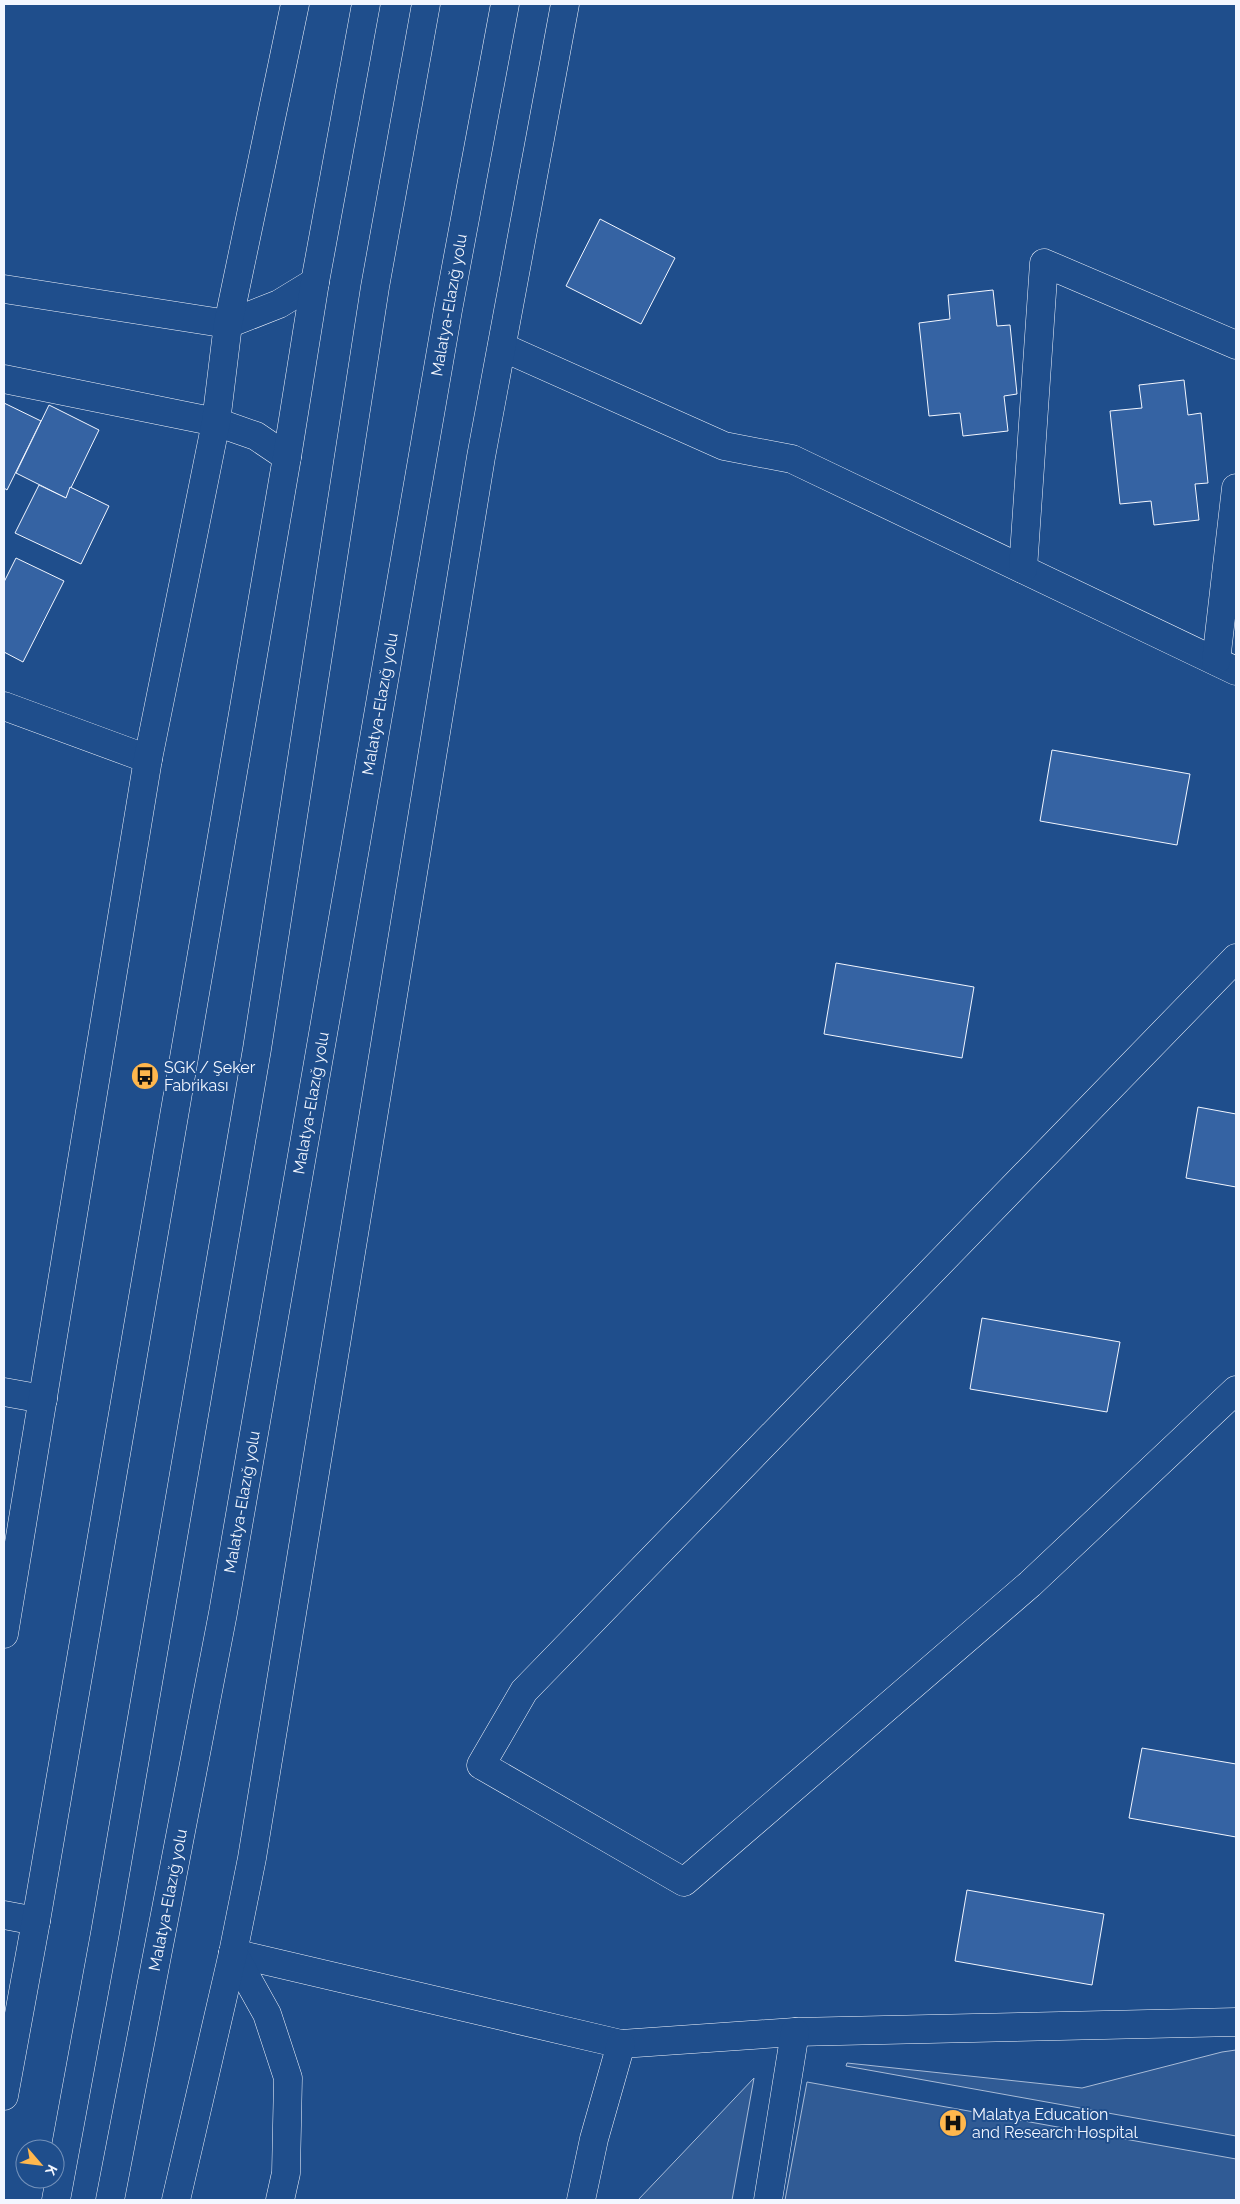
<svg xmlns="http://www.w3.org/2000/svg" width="1240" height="2204" viewBox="0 0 1240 2204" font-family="Raleway,sans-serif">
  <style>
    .built { fill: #305b95; stroke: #a8bbd7 }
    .building { fill: #3563a3; stroke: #f2f6ff }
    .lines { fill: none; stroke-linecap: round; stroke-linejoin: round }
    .minor-casing { stroke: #f2f6ff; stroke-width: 29 }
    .highway-casing { stroke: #f2f6ff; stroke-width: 29 }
    .minor { stroke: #1f4e8c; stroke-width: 28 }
    .highway { stroke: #1f4e8c; stroke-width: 28 }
    .labels { text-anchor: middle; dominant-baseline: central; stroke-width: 4; stroke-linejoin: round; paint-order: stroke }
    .street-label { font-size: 16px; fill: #f2f6ff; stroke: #1f4e8c }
    .poi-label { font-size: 16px; fill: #f2f6ff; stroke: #1f4e8c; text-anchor: start }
  </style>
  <rect width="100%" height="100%" fill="#1f4e8c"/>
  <!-- built -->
  <g class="built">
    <polygon points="1236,2050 1236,2136 846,2066 847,2063 1082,2088 1222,2052"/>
    <polygon points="754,2078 732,2200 638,2200"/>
    <polygon points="807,2082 1236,2159 1236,2200 785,2200"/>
  </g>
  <!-- building -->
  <g class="building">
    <polygon points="600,219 675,258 641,324 566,286"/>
    <polygon points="993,290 997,326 1010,325 1017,394 1004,396 1008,431 963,436 960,413 929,416 919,323 950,319 948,295"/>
    <polygon points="1184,380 1188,415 1201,413 1208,483 1195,484 1199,520 1154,525 1151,501 1120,504 1110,411 1142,408 1139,385"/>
    <polygon points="4,403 41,421 7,490 4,488"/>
    <polygon points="49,405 99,430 66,498 16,473"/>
    <polygon points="39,485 66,498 70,487 109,506 81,564 15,533"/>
    <polygon points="16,558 64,581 23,662 4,652 4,582"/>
    <polygon points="1052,750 1190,774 1177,845 1040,821"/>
    <polygon points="836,963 974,987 962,1058 824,1034"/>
    <polygon points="1198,1107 1236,1114 1236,1187 1186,1178"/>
    <polygon points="982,1318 1120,1342 1107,1412 970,1389"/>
    <polygon points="1142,1748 1236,1764 1236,1837 1129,1818"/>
    <polygon points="967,1890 1104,1914 1092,1985 955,1961"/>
  </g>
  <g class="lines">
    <defs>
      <g id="minor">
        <polyline points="4,289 228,324 279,304 315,282"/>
        <polyline points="502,347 724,446 792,459 1236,671"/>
        <polyline points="4,379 216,422 256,436 287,457"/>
        <polyline points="1023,569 1044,263 1236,345"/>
        <polyline points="1216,661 1236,488"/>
        <polyline points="4,706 148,759"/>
        <polyline points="1236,958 524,1691 481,1765 684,1882 1030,1584 1236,1390"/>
        <polyline points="4,1392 43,1399"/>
        <polyline points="4,1634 148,759 216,422 228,324 295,4"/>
        <polyline points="4,1915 36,1921"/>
        <polyline points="233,1953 621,2044 795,2032 1236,2022"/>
        <polyline points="233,1953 267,2014 288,2078 286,2173 280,2200"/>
        <polyline points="4,2096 36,1921 287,457 315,282 366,4"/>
        <polyline points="176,2200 233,1953 252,1858 481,457 565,4"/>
        <polyline points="581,2200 594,2139 621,2044"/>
        <polyline points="768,2200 795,2032"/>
      </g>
      <g id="highway">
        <polyline points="56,2200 105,1933 257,1049 375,287 426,4"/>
        <polyline points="110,2200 223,1613 448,310 505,4"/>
      </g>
    </defs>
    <!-- minor casing -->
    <use href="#minor" class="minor-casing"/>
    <!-- highway casing -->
    <use href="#highway" class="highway-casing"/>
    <!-- minor -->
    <use href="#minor" class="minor"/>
    <!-- highway -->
    <use href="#highway" class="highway"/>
  </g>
  <!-- icons -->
  <defs>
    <symbol id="bus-disc" viewBox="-11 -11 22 22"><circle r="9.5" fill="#ffb74d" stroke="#1f4e8c"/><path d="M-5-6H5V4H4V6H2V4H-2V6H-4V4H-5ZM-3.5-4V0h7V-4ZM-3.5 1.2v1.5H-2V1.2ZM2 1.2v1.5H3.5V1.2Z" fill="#111"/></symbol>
    <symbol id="hospital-disc" viewBox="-11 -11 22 22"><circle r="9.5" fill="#ffb74d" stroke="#1f4e8c"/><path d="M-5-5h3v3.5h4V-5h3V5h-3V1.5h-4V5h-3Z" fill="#111"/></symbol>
  </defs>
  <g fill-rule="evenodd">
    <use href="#bus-disc" x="129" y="1060" width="32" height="32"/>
    <use href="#hospital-disc" x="937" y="2107" width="32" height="32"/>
  </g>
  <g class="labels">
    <!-- street labels -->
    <g class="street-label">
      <text transform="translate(449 305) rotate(-80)">Malatya-Elazığ yolu</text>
      <text transform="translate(380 704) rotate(-80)">Malatya-Elazığ yolu</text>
      <text transform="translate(311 1103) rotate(-80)">Malatya-Elazığ yolu</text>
      <text transform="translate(242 1502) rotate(-80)">Malatya-Elazığ yolu</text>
      <text transform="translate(168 1900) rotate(-79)">Malatya-Elazığ yolu</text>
    </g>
    <!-- poi labels -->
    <g class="poi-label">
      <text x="164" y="1067">SGK / Şeker<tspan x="164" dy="18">Fabrikası</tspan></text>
      <text x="972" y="2114">Malatya Education<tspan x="972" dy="18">and Research Hospital</tspan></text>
    </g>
  </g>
  <!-- border -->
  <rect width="1240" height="2204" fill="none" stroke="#f2f6ff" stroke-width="10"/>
  <!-- north arrow -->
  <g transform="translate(40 2164) rotate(118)"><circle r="24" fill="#1f4e8c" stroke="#7391ba"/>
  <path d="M0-4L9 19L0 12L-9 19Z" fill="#ffb74d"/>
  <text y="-8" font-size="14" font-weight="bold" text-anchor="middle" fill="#f2f6ff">K</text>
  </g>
</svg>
